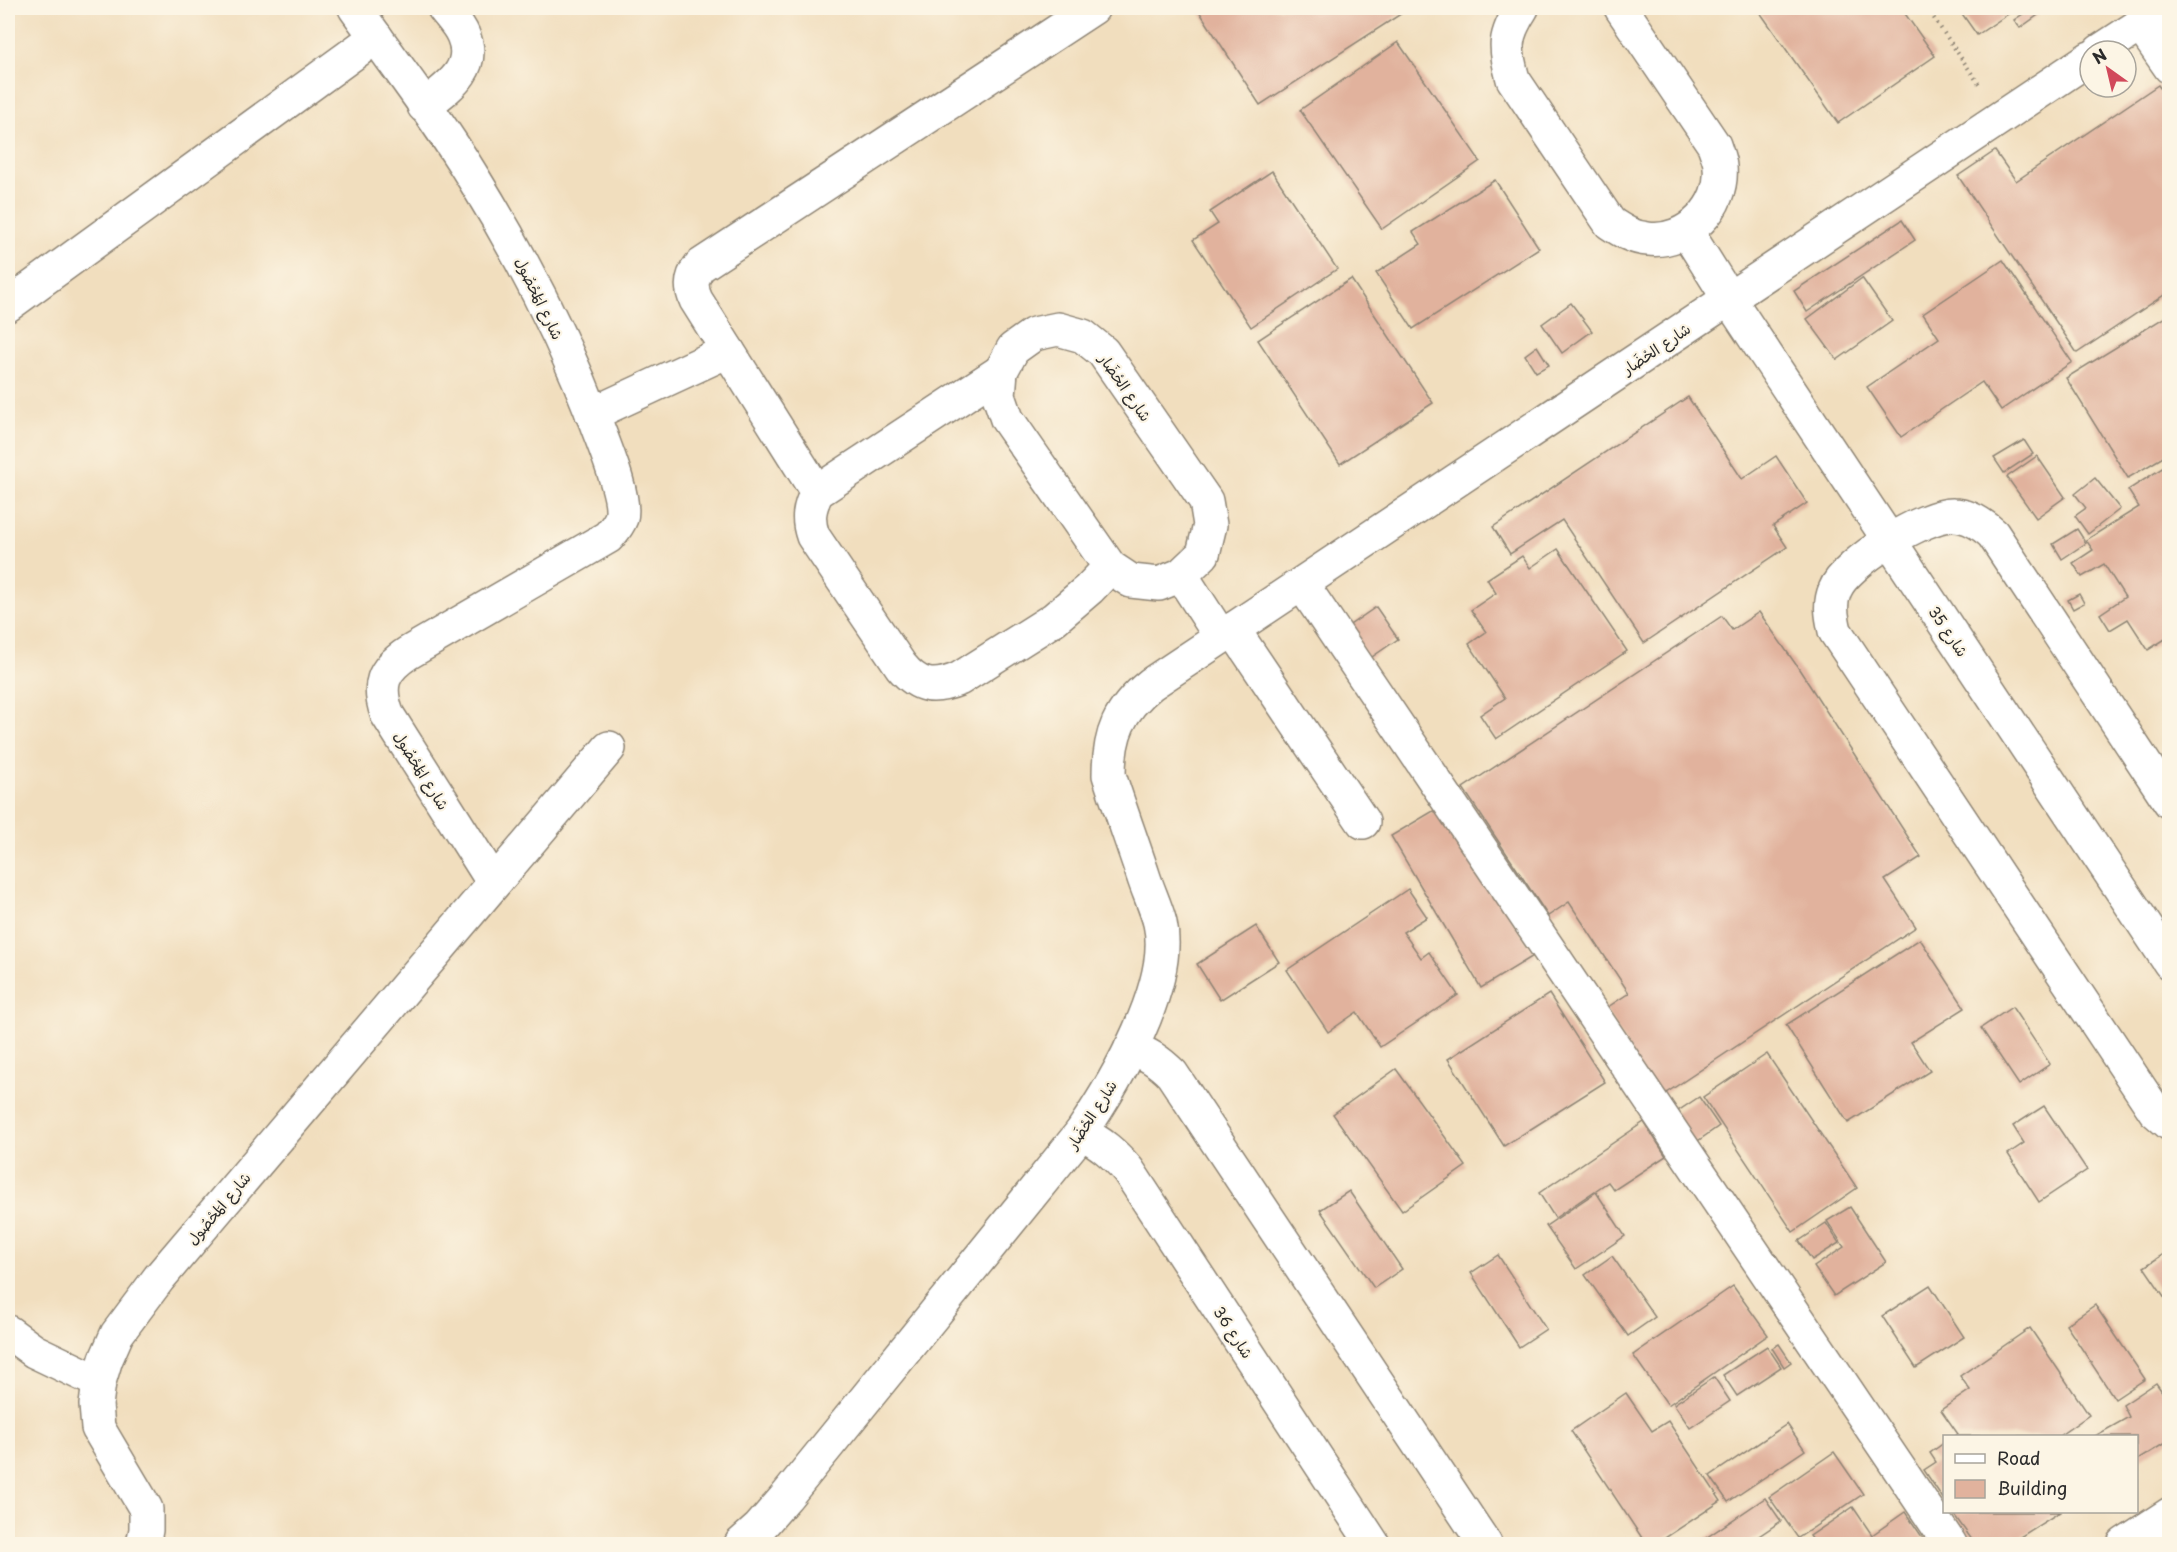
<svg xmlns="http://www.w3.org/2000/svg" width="2177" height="1552" viewBox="0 0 2177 1552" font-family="'Playpen Sans','Playpen Sans Arabic',sans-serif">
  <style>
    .building { fill: #e1b29d }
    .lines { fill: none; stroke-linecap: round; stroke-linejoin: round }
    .minor-casing { stroke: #8e8474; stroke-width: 36 }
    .path { stroke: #8e8474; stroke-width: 4; stroke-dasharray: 1.5 4.5; stroke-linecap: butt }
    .minor { stroke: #fff; stroke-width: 33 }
    .labels { text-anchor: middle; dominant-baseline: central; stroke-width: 4.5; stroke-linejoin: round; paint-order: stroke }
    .street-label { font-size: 15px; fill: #2b2b2b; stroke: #fcf5e5 }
  </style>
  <rect width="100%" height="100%" fill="#fcf5e5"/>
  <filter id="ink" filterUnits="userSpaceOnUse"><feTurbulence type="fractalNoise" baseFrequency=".0167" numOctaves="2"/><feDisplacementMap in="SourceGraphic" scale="12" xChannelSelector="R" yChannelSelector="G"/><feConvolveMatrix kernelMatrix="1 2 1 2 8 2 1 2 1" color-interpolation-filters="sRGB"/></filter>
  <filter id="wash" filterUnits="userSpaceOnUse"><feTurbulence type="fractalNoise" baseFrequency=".008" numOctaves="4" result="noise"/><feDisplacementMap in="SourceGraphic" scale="24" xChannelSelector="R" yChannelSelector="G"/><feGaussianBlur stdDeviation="1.35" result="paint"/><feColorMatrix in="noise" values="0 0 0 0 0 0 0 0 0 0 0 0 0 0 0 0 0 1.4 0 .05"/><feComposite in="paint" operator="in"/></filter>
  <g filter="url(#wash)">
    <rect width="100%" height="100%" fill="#f1debe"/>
    <g id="blocks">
      <!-- building -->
      <g class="building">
        <polygon points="1197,8 1410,8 1260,105"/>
        <polygon points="1757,8 1901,8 1935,56 1838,123"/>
        <polygon points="1958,8 2017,8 1977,35"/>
        <polygon points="2032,8 2038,15 2020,28 2014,20"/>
        <polygon points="1398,42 1480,161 1382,229 1300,110"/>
        <polygon points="2158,85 2170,102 2170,291 2077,353 1958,176 1995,151 2016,181"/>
        <polygon points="1272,171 1337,269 1251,327 1193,240 1218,224 1210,212"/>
        <polygon points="1495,180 1539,248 1413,329 1376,273 1421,244 1413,232"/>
        <polygon points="1902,220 1915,240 1807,312 1794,291"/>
        <polygon points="2003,260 2072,362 2001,410 1982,382 1901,437 1867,387 1939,338 1923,314"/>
        <polygon points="1862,278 1892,321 1837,360 1807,319"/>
        <polygon points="1351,279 1433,403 1340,464 1258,340"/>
        <polygon points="1571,303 1592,331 1562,353 1542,324"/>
        <polygon points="2170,314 2170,453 2128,478 2066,378"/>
        <polygon points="1537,346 1549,365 1536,372 1525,355"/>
        <polygon points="1688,397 1742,479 1776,456 1807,503 1773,526 1787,547 1644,643 1562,520 1510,554 1493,527"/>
        <polygon points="2024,440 2033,454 2004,473 1994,458"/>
        <polygon points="2037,456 2065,497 2036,518 2007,477"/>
        <polygon points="2170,463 2170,636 2148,650 2128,619 2110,630 2100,614 2125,597 2104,564 2082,577 2073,563 2093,550 2086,540 2139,507 2128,490"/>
        <polygon points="2095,478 2120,509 2088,534 2075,516 2086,508 2075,494"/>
        <polygon points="2077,529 2086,543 2062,559 2053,544"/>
        <polygon points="1558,549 1627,651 1496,739 1480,715 1505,698 1469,644 1486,632 1471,610 1496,593 1487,579 1522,556 1530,568"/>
        <polygon points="2079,594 2084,603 2073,609 2068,600"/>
        <polygon points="1376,607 1398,639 1369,659 1347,627"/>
        <polygon points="1759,612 1797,666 1921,857 1885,880 1916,927 1657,1099 1605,1009 1629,993 1569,902 1548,916 1463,788 1722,616 1732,630"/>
        <polygon points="1445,804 1535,955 1481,988 1391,836"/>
        <polygon points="1408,889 1427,917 1403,932 1421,958 1429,952 1458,995 1380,1047 1357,1012 1328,1032 1287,970"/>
        <polygon points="1256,926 1279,962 1220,1000 1197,964"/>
        <polygon points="1920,939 1965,1008 1911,1042 1930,1071 1848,1123 1786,1025"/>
        <polygon points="1549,994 1605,1082 1504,1146 1448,1059"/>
        <polygon points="2012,1007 2050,1064 2019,1085 1981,1028"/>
        <polygon points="1767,1054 1857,1188 1793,1232 1703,1097"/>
        <polygon points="1396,1069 1466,1166 1402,1211 1333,1114"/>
        <polygon points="1699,1097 1719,1126 1692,1145 1672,1115"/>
        <polygon points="2044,1106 2087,1170 2039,1202 2008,1154 2024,1143 2013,1126"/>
        <polygon points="1644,1122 1666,1156 1614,1190 1608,1182 1555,1218 1539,1193"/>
        <polygon points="1349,1191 1402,1269 1374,1288 1320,1210"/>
        <polygon points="1596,1192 1625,1236 1576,1269 1546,1226"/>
        <polygon points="1850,1207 1886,1262 1834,1296 1814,1267 1844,1247 1827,1221"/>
        <polygon points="1826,1223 1839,1243 1812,1260 1799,1241"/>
        <polygon points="2170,1250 2170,1305 2144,1267"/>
        <polygon points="1498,1255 1546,1329 1519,1347 1471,1273"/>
        <polygon points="1612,1256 1655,1317 1628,1336 1585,1275"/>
        <polygon points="1930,1285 1964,1337 1916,1368 1882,1316"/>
        <polygon points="1733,1286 1768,1335 1668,1405 1633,1355"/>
        <polygon points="2095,1305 2145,1379 2115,1399 2066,1325"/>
        <polygon points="2030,1328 2089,1415 2059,1436 1955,1436 1958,1434 1941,1410 1970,1390 1960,1376"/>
        <polygon points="1779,1344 1791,1362 1784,1367 1772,1348"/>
        <polygon points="1767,1346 1781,1367 1737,1396 1723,1375"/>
        <polygon points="1714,1377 1730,1401 1690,1428 1674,1404"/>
        <polygon points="2156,1383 2170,1403 2170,1440 2136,1461 2136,1436 2095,1436 2129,1417 2123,1405"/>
        <polygon points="1626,1393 1652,1431 1668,1421 1721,1501 1656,1544 1646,1544 1571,1431"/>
        <polygon points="1787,1424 1805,1450 1728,1502 1710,1476"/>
        <polygon points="1944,1443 1944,1500 1924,1470 1936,1462 1930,1453"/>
        <polygon points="1834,1452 1863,1494 1798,1538 1769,1497"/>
        <polygon points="1765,1498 1781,1521 1747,1544 1697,1544"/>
        <polygon points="1853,1507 1872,1535 1905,1512 1927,1544 1816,1544 1810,1536"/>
        <polygon points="1952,1512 2060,1512 2009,1544 1975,1544"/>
      </g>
    </g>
  </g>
  <g filter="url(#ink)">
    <use href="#blocks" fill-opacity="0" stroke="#8e8474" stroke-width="1.5"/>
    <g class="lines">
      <defs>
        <g id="minor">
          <path d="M 355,8 C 395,64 438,120 474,179 C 522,257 563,337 596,423 C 603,443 627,498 621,518 C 618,526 613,531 608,537 L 408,653 C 382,670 377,685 387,714 L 494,883"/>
          <path d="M 1522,8 C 1504,36 1504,47 1513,79 L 1610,223 C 1622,231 1633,238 1648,239 C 1687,244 1724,206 1720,167 C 1720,160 1716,152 1714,145 L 1621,8"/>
          <polyline points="2140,24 2170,67"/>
          <polyline points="2100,51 2166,8"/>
          <path d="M 424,106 C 447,88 478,69 463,35 C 459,25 450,16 444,8"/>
          <polyline points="1687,232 1729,299 2170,963"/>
          <polyline points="8,305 376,37"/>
          <polygon points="1058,329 1083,336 1103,352 1206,501 1210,525 1203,554 1181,575 1159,584 1131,581 1110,567 1007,419 999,396 1001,371 1013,349 1034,334"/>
          <path d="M 1001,371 L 817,492 C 809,508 807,519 813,536 L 901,666 C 919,688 934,689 959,679 L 1054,619 L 1089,589 L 1110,567"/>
          <polyline points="592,414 728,351"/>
          <path d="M 817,492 L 696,300 C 690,287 691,277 700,266 L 1093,8"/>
          <polyline points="1181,575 1221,637"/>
          <polyline points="1302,584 1950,1544"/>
          <polyline points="1233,629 1363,822"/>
          <path d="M 2170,802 L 1993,534 C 1982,524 1969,515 1953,515 C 1925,514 1845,563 1835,590 C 1829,604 1832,617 1835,631 L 2155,1111 L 2170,1124"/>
          <path d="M 1131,1048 C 1148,1054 1159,1061 1172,1074 L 1485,1544"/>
          <path d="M 1081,1133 C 1101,1142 1114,1154 1128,1170 L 1373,1544"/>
          <polyline points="8,1332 34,1351 99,1382"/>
          <polyline points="143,1544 146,1530 146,1509 98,1428 96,1405 99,1382 106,1359 117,1334 159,1278 609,748"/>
          <path d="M 741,1544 L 759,1528 L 786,1497 L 1081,1133 C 1115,1083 1174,984 1160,923 C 1156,907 1148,891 1143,875 C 1132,842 1120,809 1109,775 C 1109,734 1119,710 1151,684 L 2090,58"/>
          <polyline points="2124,1544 2170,1514"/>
        </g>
      </defs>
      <!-- minor casing -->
      <use href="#minor" class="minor-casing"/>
      <!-- path -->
      <polyline class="path" points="1927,8 1981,87"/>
      <!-- minor -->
      <use href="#minor" class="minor"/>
    </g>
  </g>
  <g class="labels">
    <!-- street labels -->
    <g class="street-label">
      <text transform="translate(540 298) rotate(64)">شارع المَحْصُول</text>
      <text transform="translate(1656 348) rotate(-34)">شارع الحْضَار</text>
      <text transform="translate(1126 387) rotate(55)">شارع الحْضَار</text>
      <text transform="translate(1949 631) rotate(56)">شارع 35</text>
      <text transform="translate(422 770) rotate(58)">شارع المَحْصُول</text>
      <text transform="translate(1091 1114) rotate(-57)">شارع الحْضَار</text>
      <text transform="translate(218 1208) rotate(-50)">شارع المَحْصُول</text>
      <text transform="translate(1234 1332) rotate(57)">شارع 36</text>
    </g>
  </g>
  <!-- margin -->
  <rect width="2177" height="1552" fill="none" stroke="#fcf5e5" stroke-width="30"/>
  <!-- legend -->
  <rect x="1943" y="1435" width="195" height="78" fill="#fcf5e5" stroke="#a8a49b" stroke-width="1.5"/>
  <rect x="1955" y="1454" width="30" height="9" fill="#ffffff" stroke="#a8a49b" stroke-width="1.5"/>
  <text x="1997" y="1465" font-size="18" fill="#2b2b2b">Road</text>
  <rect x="1955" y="1480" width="30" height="18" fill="#e1b29d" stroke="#a8a49b" stroke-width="1.5"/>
  <text x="1997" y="1495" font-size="18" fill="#2b2b2b">Building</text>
  <!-- north arrow -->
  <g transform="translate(2108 69) rotate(326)"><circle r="28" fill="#fcf5e5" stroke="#a8a49b" stroke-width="1.5"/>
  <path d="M0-4.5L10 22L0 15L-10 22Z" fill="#d1495b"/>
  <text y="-9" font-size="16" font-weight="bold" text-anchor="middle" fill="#2b2b2b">N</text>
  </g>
</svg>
